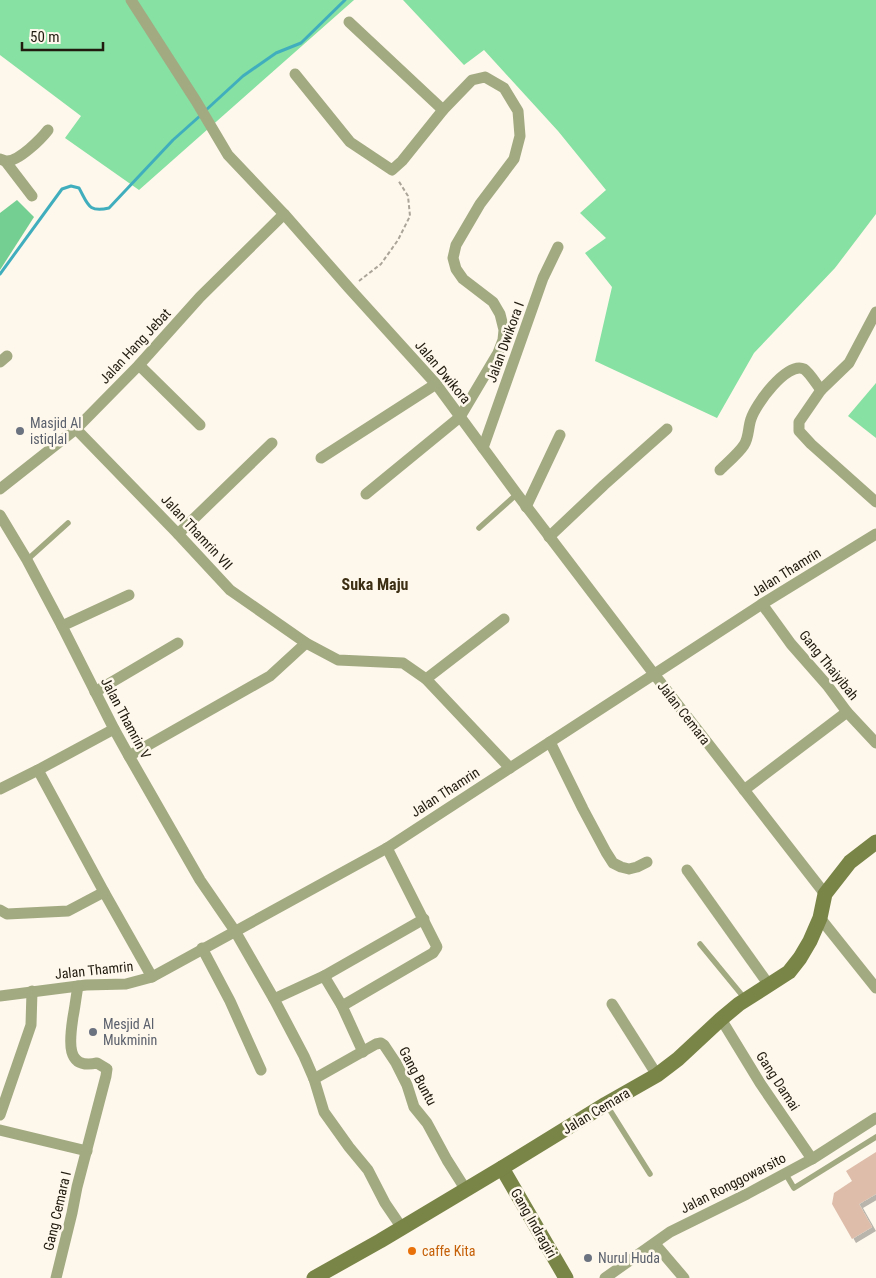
<svg xmlns="http://www.w3.org/2000/svg" width="876" height="1278" viewBox="0 0 876 1278" font-family="'Roboto Condensed',sans-serif">
  <style>
    .green { fill: #86e1a3 }
    .forest { fill: #74cf92 }
    .lines { fill: none; stroke-linecap: round; stroke-linejoin: round }
    .stream { stroke: #41aebe; stroke-width: 3 }
    .building { fill: #debeab; filter: url(#shadow) }
    .path { stroke: #aba498; stroke-width: 2; stroke-dasharray: 4 2.5; stroke-linecap: butt }
    .lane { stroke: #a2aa82; stroke-width: 5.5 }
    .street { stroke: #a2aa82; stroke-width: 11 }
    .secondary { stroke: #798447; stroke-width: 15 }
    .worship-dot { fill: #6b7280; stroke: #fef7eb; stroke-width: 2 }
    .food-dot { fill: #e8710a; stroke: #fef7eb; stroke-width: 2 }
    .labels { text-anchor: middle; dominant-baseline: central; stroke-width: 5; stroke-linejoin: round; paint-order: stroke }
    .street-label { font-size: 14px; fill: #211b0f; stroke: #fef7eb }
    .worship-label { font-size: 14px; fill: #5b616d; stroke: #fef7eb; text-anchor: start }
    .food-label { font-size: 14px; fill: #c56008; stroke: #fef7eb; text-anchor: start }
    .quarter-label { font-size: 16px; font-weight: bold; fill: #3c2f14; stroke: #fef7eb }
  </style>
  <defs>
    <filter id="shadow"><feDropShadow dx="4" dy="4" stdDeviation="0" flood-color="#0004"/></filter>
  </defs>
  <rect width="100%" height="100%" fill="#fef7eb"/>
  <!-- green -->
  <g class="green">
    <polygon points="0,0 354,0 139,190 65,138 81,116 0,55"/>
    <polygon points="403,0 876,0 876,214 835,268 754,353 717,418 595,361 612,287 585,253 606,238 580,213 606,190 558,131 484,50 464,65"/>
    <polygon points="876,383 876,438 848,416"/>
  </g>
  <!-- forest -->
  <polygon class="forest" points="17,200 34,217 0,270 0,213"/>
  <g class="lines">
    <!-- stream -->
    <g class="stream">
      <polyline points="206,110 243,76 276,53 301,43 345,0"/>
      <path d="M 0,274 L 62,189 L 71,186 L 79,188 C 88,204 88,213 109,208 L 173,140 L 201,115"/>
    </g>
  </g>
  <!-- building -->
  <polygon class="building" points="876,1152 876,1194 859,1204 872,1227 852,1239 832,1204 834,1193 852,1181 846,1171"/>
  <g class="lines">
    <!-- path -->
    <polyline class="path" points="359,281 381,264 398,240 410,216 408,196 398,180"/>
    <!-- lane -->
    <g class="lane">
      <polyline points="479,528 517,494"/>
      <polyline points="27,560 68,523"/>
      <polyline points="700,944 746,1000"/>
      <polyline points="606,1104 650,1174"/>
      <polyline points="785,1173 794,1188 876,1137"/>
    </g>
    <!-- street -->
    <g class="street">
      <polyline points="131,0 196,101 228,155 284,214 349,288 436,384 517,494 654,674 825,894"/>
      <polyline points="349,22 443,110"/>
      <polyline points="295,74 350,142 392,170 402,161 443,110 472,80 485,77 504,88 518,111 520,136 514,159 480,204 456,245 453,258 456,269 463,279 493,302 500,314 504,330 503,340 498,353 460,417 366,494"/>
      <path d="M 0,159 C 3,160 4,161 7,161 C 19,161 41,139 48,130"/>
      <polyline points="6,162 32,196"/>
      <polyline points="876,312 849,363 821,390 799,422 799,431 811,444 876,502"/>
      <polyline points="0,362 7,356"/>
      <polyline points="139,365 200,425"/>
      <polyline points="76,429 178,534 230,590 306,643 338,660 403,663 426,679 510,768"/>
      <polyline points="483,448 543,278 558,247"/>
      <polyline points="321,458 436,384"/>
      <path d="M 720,470 C 727,463 739,453 744,445 C 749,438 748,427 751,419 C 755,405 787,361 804,369 C 809,372 817,385 821,390"/>
      <polyline points="0,489 76,429 139,365 200,297 284,214"/>
      <polyline points="526,507 560,435"/>
      <polyline points="0,515 27,560 62,626 114,729 129,756 200,880 235,931 274,999 304,1056 314,1079 324,1112 349,1147 368,1170 385,1203 402,1228"/>
      <polyline points="178,534 272,443"/>
      <polyline points="549,537 604,485 667,429"/>
      <polyline points="762,604 791,644 827,685 847,712 876,743"/>
      <polyline points="62,626 129,595"/>
      <polyline points="426,679 504,619"/>
      <polyline points="95,692 178,643"/>
      <polyline points="550,742 583,809 606,852 613,863 621,867 629,869 637,867 647,862"/>
      <polyline points="129,756 270,676 306,643"/>
      <polyline points="38,770 104,892 152,977"/>
      <polyline points="0,789 38,770 114,729"/>
      <polyline points="744,790 847,712"/>
      <polyline points="687,870 769,985"/>
      <polyline points="0,910 7,914 68,911 104,892"/>
      <polyline points="820,918 876,988"/>
      <polyline points="202,948 230,1001 261,1070"/>
      <polyline points="324,976 424,919"/>
      <polyline points="0,996 86,985 126,984 152,977 387,848 762,604 876,534"/>
      <polyline points="274,999 324,976 342,1006 363,1052"/>
      <polyline points="612,1004 657,1075"/>
      <polyline points="342,1006 426,957 433,953 437,947 387,848"/>
      <polyline points="721,1019 760,1083 812,1159"/>
      <polyline points="314,1079 376,1044 381,1043 384,1045 396,1063 407,1085 414,1107 427,1123 447,1160 466,1190"/>
      <polyline points="0,1115 31,1025 32,991"/>
      <polyline points="0,1130 87,1151"/>
      <polyline points="655,1244 684,1278"/>
      <path d="M 56,1278 L 72,1213 L 77,1187 L 106,1076 L 107,1069 L 97,1063 C 64,1070 70,1038 73,1017 C 75,1007 76,997 78,986"/>
      <polyline points="605,1278 670,1232 747,1194 812,1159 876,1118"/>
    </g>
    <!-- secondary -->
    <g class="secondary">
      <polyline points="502,1168 566,1278"/>
      <polyline points="314,1278 380,1241 502,1168 606,1104 657,1075 678,1059 721,1019 739,1004 789,972 800,958 810,941 820,918 825,894 850,862 876,842"/>
    </g>
  </g>
  <!-- markers -->
  <g class="worship-dot">
    <circle cx="20" cy="431" r="5"/>
    <circle cx="93" cy="1032" r="5"/>
    <circle cx="588" cy="1258" r="5"/>
  </g>
  <circle class="food-dot" cx="412" cy="1251" r="5"/>
  <g class="labels">
    <!-- street labels -->
    <g class="street-label">
      <text transform="translate(505 342) rotate(-70)">Jalan Dwikora I</text>
      <text transform="translate(135 346) rotate(-47)">Jalan Hang Jebat</text>
      <text transform="translate(443 372) rotate(50)">Jalan Dwikora</text>
      <text transform="translate(197 532) rotate(47)">Jalan Thamrin VII</text>
      <text transform="translate(786 572) rotate(-32)">Jalan Thamrin</text>
      <text transform="translate(829 665) rotate(51)">Gang Thaiyibah</text>
      <text transform="translate(684 713) rotate(52)">Jalan Cemara</text>
      <text transform="translate(126 718) rotate(62)">Jalan Thamrin V</text>
      <text transform="translate(445 792) rotate(-33)">Jalan Thamrin</text>
      <text transform="translate(94 970) rotate(-6)">Jalan Thamrin</text>
      <text transform="translate(418 1076) rotate(62)">Gang Buntu</text>
      <text transform="translate(778 1081) rotate(57)">Gang Damai</text>
      <text transform="translate(596 1111) rotate(-31)">Jalan Cemara</text>
      <text transform="translate(733 1183) rotate(-27)">Jalan Ronggowarsito</text>
      <text transform="translate(57 1211) rotate(-77)">Gang Cemara I</text>
      <text transform="translate(534 1223) rotate(60)">Gang Indragiri</text>
    </g>
    <!-- worship labels -->
    <g class="worship-label">
      <text x="30" y="423">Masjid Al<tspan x="30" dy="16">istiqlal</tspan></text>
      <text x="103" y="1024">Mesjid Al<tspan x="103" dy="16">Mukminin</tspan></text>
      <text x="598" y="1258">Nurul Huda</text>
    </g>
    <!-- food labels -->
    <g class="food-label">
      <text x="422" y="1251">caffe Kita</text>
    </g>
    <!-- quarter labels -->
    <g class="quarter-label">
      <text x="375" y="584">Suka Maju</text>
    </g>
  </g>
  <!-- scale -->
  <path d="M22 42v8h81v-8" fill="none" stroke="#211b0f" stroke-width="2.5"/>
  <text x="30" y="42" font-size="15" fill="#211b0f" stroke="#fef7eb" stroke-width="4" paint-order="stroke">50 m</text>
</svg>
